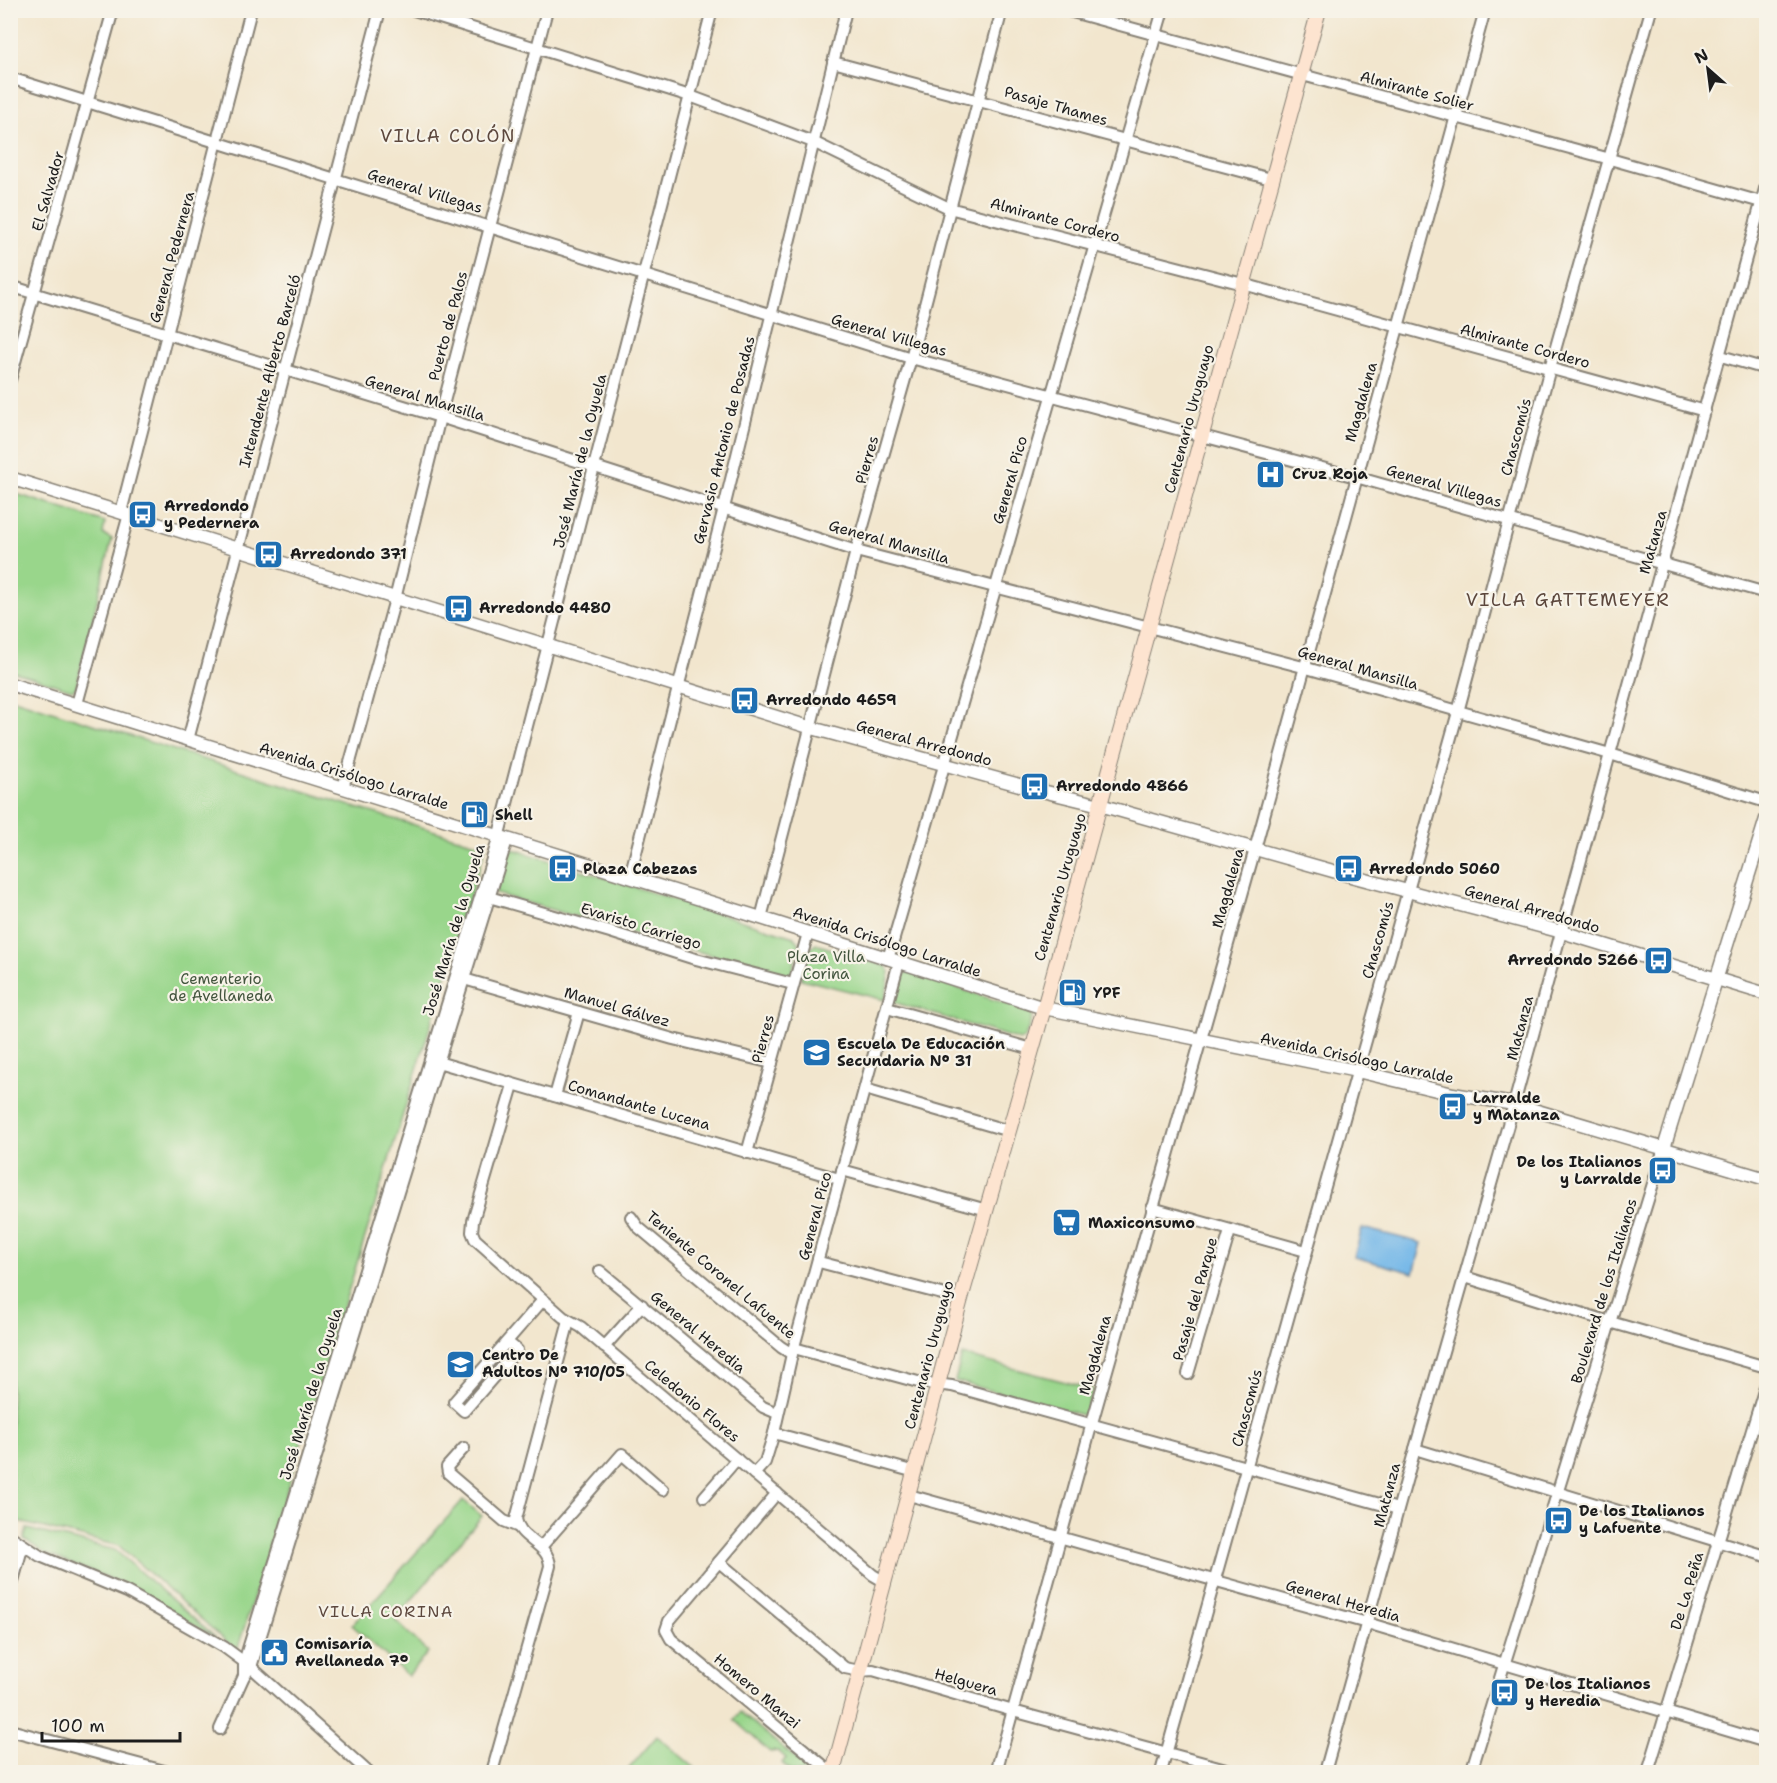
<svg xmlns="http://www.w3.org/2000/svg" width="1777" height="1783" viewBox="0 0 1777 1783" font-family="'Shantell Sans',sans-serif">
  <style>
    .green { fill: #99d68b; stroke: #5a7954; stroke-width: 1.5 }
    .water { fill: #71b6e8; stroke: #466982; stroke-width: 1.5 }
    .lines { fill: none; stroke-linecap: round; stroke-linejoin: round }
    .minor-casing { stroke: #878175; stroke-width: 14 }
    .tertiary-casing { stroke: #878175; stroke-width: 15 }
    .secondary-casing { stroke: #878175; stroke-width: 16 }
    .minor { stroke: #fff; stroke-width: 10 }
    .tertiary { stroke: #fff; stroke-width: 12 }
    .secondary { stroke: #fde4d0; stroke-width: 14 }
    .labels { text-anchor: middle; dominant-baseline: central; stroke-width: 4.5; stroke-linejoin: round; paint-order: stroke }
    .street-label { font-size: 15px; fill: #1c1c1c; stroke: #f7f3e8 }
    .poi-label { font-size: 15px; font-weight: bold; fill: #1c1c1c; stroke: #f7f3e8; text-anchor: start }
    .park-label { font-size: 15px; fill: #42543d; stroke: #f7f3e8 }
    .neighbourhood-label { font-size: 16px; letter-spacing: 1.5px; fill: #5c473d; stroke: #f7f3e8 }
    .quarter-label { font-size: 18px; letter-spacing: 1.5px; fill: #5c473d; stroke: #f7f3e8 }
  </style>
  <rect width="100%" height="100%" fill="#f7f3e8"/>
  <filter id="ink" filterUnits="userSpaceOnUse"><feTurbulence type="fractalNoise" baseFrequency=".0167" numOctaves="2"/><feDisplacementMap in="SourceGraphic" scale="12" xChannelSelector="R" yChannelSelector="G"/><feConvolveMatrix kernelMatrix="1 2 1 2 8 2 1 2 1" color-interpolation-filters="sRGB"/></filter>
  <filter id="wash" filterUnits="userSpaceOnUse"><feTurbulence type="fractalNoise" baseFrequency=".008" numOctaves="4" result="noise"/><feDisplacementMap in="SourceGraphic" scale="24" xChannelSelector="R" yChannelSelector="G"/><feGaussianBlur stdDeviation="1.35" result="paint"/><feColorMatrix in="noise" values="0 0 0 0 0 0 0 0 0 0 0 0 0 0 0 0 0 1.4 0 .05"/><feComposite in="paint" operator="in"/></filter>
  <g filter="url(#wash)">
    <rect width="100%" height="100%" fill="#f2e6ce"/>
    <!-- green -->
    <g class="green">
      <polygon points="10,492 105,522 103,534 112,539 76,688 72,690 11,671"/>
      <polygon points="11,698 357,808 486,846 237,1651 119,1546 11,1520"/>
      <polygon points="513,849 794,937 799,942 799,945 792,972 787,976 784,976 497,894 495,893 509,850"/>
      <polygon points="816,944 886,966 890,972 885,1000 801,979 809,949"/>
      <polygon points="907,972 1029,1011 1032,1017 1025,1038 1020,1040 893,1002 901,976"/>
      <polygon points="962,1355 1093,1389 1086,1416 955,1381"/>
      <polygon points="463,1500 482,1516 395,1620 428,1652 408,1676 352,1625"/>
      <polygon points="27,1529 115,1550 216,1638 121,1583 46,1554 24,1539"/>
      <polygon points="740,1712 812,1772 791,1772 782,1763 786,1758 778,1751 770,1752 734,1720"/>
      <polygon points="657,1736 695,1768 691,1772 626,1772"/>
    </g>
    <!-- water -->
    <polygon class="water" points="1362,1228 1422,1243 1414,1273 1354,1257"/>
  </g>
  <g filter="url(#ink)">
    <g class="lines">
      <defs>
        <g id="minor">
          <polyline points="414,10 690,96 813,142 949,208 1243,284 1705,411"/>
          <polyline points="1065,10 1610,159 1761,202"/>
          <polyline points="833,62 1271,179"/>
          <polyline points="10,78 911,358 1356,477 1766,593"/>
          <polyline points="10,286 440,417 856,551 1303,667 1610,754 1766,802"/>
          <polyline points="1721,356 1766,369"/>
          <polyline points="10,380 113,10"/>
          <polyline points="121,512 251,10"/>
          <polyline points="77,704 129,514"/>
          <polyline points="188,740 380,10"/>
          <polyline points="343,788 395,599 440,417 547,10"/>
          <polyline points="630,876 724,508 846,10"/>
          <polyline points="482,895 610,932 692,958 793,984"/>
          <polyline points="761,918 856,551 911,358 1002,10"/>
          <polyline points="888,959 1163,10"/>
          <polyline points="457,977 673,1039 772,1063"/>
          <polyline points="887,1008 1032,1049"/>
          <polyline points="431,1060 839,1179"/>
          <polyline points="513,1085 473,1221 472,1232 475,1239 563,1317 581,1327 873,1575 885,1582"/>
          <polyline points="865,1089 1009,1131"/>
          <polyline points="555,1096 579,1012"/>
          <polyline points="747,1153 808,933"/>
          <polyline points="842,1170 987,1210"/>
          <polyline points="1152,1208 1306,1251"/>
          <polyline points="631,1217 638,1227 781,1347 792,1354"/>
          <polyline points="819,1262 961,1299"/>
          <polyline points="600,1271 763,1407 777,1413"/>
          <polyline points="1465,1277 1610,1322 1766,1367"/>
          <polyline points="507,1342 517,1350 464,1411 454,1402 543,1300"/>
          <polyline points="604,1347 642,1305"/>
          <polyline points="794,1348 918,1382 952,1386 1398,1509"/>
          <polyline points="1188,1374 1230,1231"/>
          <polyline points="774,1433 915,1472"/>
          <polyline points="464,1448 447,1467 448,1473 504,1521 519,1527"/>
          <polyline points="1415,1449 1766,1556"/>
          <polyline points="754,1474 765,1462 774,1433 792,1354 899,962"/>
          <polyline points="777,1493 669,1621 666,1630 671,1639 831,1772"/>
          <polyline points="909,1495 1367,1623 1766,1742"/>
          <polyline points="704,1497 737,1459"/>
          <polyline points="10,1536 40,1556 127,1592 224,1647 251,1667 368,1772"/>
          <polyline points="541,1547 622,1454 663,1490"/>
          <polyline points="719,1562 845,1668 860,1671 873,1670 1013,1711 1237,1772"/>
          <polyline points="10,1592 23,1545"/>
          <polyline points="244,1676 244,1662 496,846 712,10"/>
          <polyline points="220,1729 244,1676 251,1667 507,840"/>
          <polyline points="10,1730 168,1772"/>
          <path d="M 492,1772 L 550,1566 C 549,1543 519,1540 516,1519 L 569,1321"/>
          <polyline points="996,1772 1092,1423 1255,849 1485,10"/>
          <polyline points="1161,1772 1458,712 1550,368 1651,10"/>
          <polyline points="1325,1772 1415,1449 1514,1104 1766,185"/>
          <polyline points="1471,1772 1664,1148"/>
          <polyline points="1648,1772 1766,1384"/>
        </g>
        <g id="tertiary">
          <polyline points="10,478 812,728 1034,789 1100,805 1347,875 1562,932 1766,994"/>
          <polyline points="10,684 761,918 1044,1008 1357,1071 1453,1094 1514,1104 1766,1179"/>
          <polyline points="1664,1148 1766,819"/>
        </g>
        <polyline id="secondary" points="833,1772 961,1299 1044,1008 1319,10"/>
      </defs>
      <!-- minor casing -->
      <use href="#minor" class="minor-casing"/>
      <!-- tertiary casing -->
      <use href="#tertiary" class="tertiary-casing"/>
      <!-- secondary casing -->
      <use href="#secondary" class="secondary-casing"/>
      <!-- minor -->
      <use href="#minor" class="minor"/>
      <!-- tertiary -->
      <use href="#tertiary" class="tertiary"/>
      <!-- secondary -->
      <use href="#secondary" class="secondary"/>
    </g>
  </g>
  <!-- icons -->
  <defs>
    <symbol id="hospital-square" viewBox="-11 -11 22 22"><rect x="-9" y="-9" width="18" height="18" rx="4" fill="#1f6fb2" stroke="#f7f3e8"/><path d="M-5-5h3v3.5h4V-5h3V5h-3V1.5h-4V5h-3Z" fill="#fff"/></symbol>
    <symbol id="bus-square" viewBox="-11 -11 22 22"><rect x="-9" y="-9" width="18" height="18" rx="4" fill="#1f6fb2" stroke="#f7f3e8"/><path d="M-5-6H5V4H4V6H2V4H-2V6H-4V4H-5ZM-3.5-4V0h7V-4ZM-3.5 1.2v1.5H-2V1.2ZM2 1.2v1.5H3.5V1.2Z" fill="#fff"/></symbol>
    <symbol id="fuel-square" viewBox="-11 -11 22 22"><rect x="-9" y="-9" width="18" height="18" rx="4" fill="#1f6fb2" stroke="#f7f3e8"/><path d="M-5.5-6h7V0h2V4h1.3V-2.5L3-4.5l.8-.8L6-3V5H2.5V1h-1V6h-7ZM-4.2-4.7v3.2H.2V-4.7Z" fill="#fff"/></symbol>
    <symbol id="school-square" viewBox="-11 -11 22 22"><rect x="-9" y="-9" width="18" height="18" rx="4" fill="#1f6fb2" stroke="#f7f3e8"/><path d="M0-5L7-2L0 1L-7-2ZM-4 1L0 2.5L4 1V4Q0 6-4 4Z" fill="#fff"/></symbol>
    <symbol id="supermarket-square" viewBox="-11 -11 22 22"><rect x="-9" y="-9" width="18" height="18" rx="4" fill="#1f6fb2" stroke="#f7f3e8"/><path d="M-6-5.5h2.5l.6 2H6L4.5 2H-2.5L-4.4-4H-6ZM-1.5 3.2a1.3 1.3 0 1 0 .1 0ZM3 3.2a1.3 1.3 0 1 0 .1 0Z" fill="#fff"/></symbol>
    <symbol id="civic-square" viewBox="-11 -11 22 22"><rect x="-9" y="-9" width="18" height="18" rx="4" fill="#1f6fb2" stroke="#f7f3e8"/><path d="M-.6-6.5H3V-4.5H.6V-3L4-1V1h2V6H-6V1h2V-1L-.6-3ZM-1.2 2.5V6h2.4V2.5Z" fill="#fff"/></symbol>
  </defs>
  <g fill-rule="evenodd">
    <use href="#hospital-square" x="1254" y="458" width="33" height="33"/>
    <use href="#bus-square" x="126" y="498" width="33" height="33"/>
    <use href="#bus-square" x="252" y="538" width="33" height="33"/>
    <use href="#bus-square" x="442" y="592" width="33" height="33"/>
    <use href="#bus-square" x="728" y="684" width="33" height="33"/>
    <use href="#bus-square" x="1018" y="770" width="33" height="33"/>
    <use href="#fuel-square" x="458" y="798" width="33" height="33"/>
    <use href="#bus-square" x="546" y="852" width="33" height="33"/>
    <use href="#bus-square" x="1332" y="852" width="33" height="33"/>
    <use href="#bus-square" x="1642" y="944" width="33" height="33"/>
    <use href="#fuel-square" x="1056" y="976" width="33" height="33"/>
    <use href="#school-square" x="800" y="1036" width="33" height="33"/>
    <use href="#bus-square" x="1436" y="1090" width="33" height="33"/>
    <use href="#bus-square" x="1646" y="1154" width="33" height="33"/>
    <use href="#supermarket-square" x="1050" y="1206" width="33" height="33"/>
    <use href="#school-square" x="444" y="1348" width="33" height="33"/>
    <use href="#bus-square" x="1542" y="1504" width="33" height="33"/>
    <use href="#civic-square" x="258" y="1636" width="33" height="33"/>
    <use href="#bus-square" x="1488" y="1676" width="33" height="33"/>
  </g>
  <g class="labels">
    <!-- street labels -->
    <g class="street-label">
      <text transform="translate(1417 91) rotate(15)">Almirante Solier</text>
      <text transform="translate(1056 106) rotate(16)">Pasaje Thames</text>
      <text transform="translate(48 191) rotate(-74)">El Salvador</text>
      <text transform="translate(425 191) rotate(17)">General Villegas</text>
      <text transform="translate(1055 220) rotate(15)">Almirante Cordero</text>
      <text transform="translate(172 257) rotate(-75)">General Pedernera</text>
      <text transform="translate(448 326) rotate(-75)">Puerto de Palos</text>
      <text transform="translate(889 335) rotate(16)">General Villegas</text>
      <text transform="translate(1525 346) rotate(15)">Almirante Cordero</text>
      <text transform="translate(270 371) rotate(-75)">Intendente Alberto Barceló</text>
      <text transform="translate(425 398) rotate(17)">General Mansilla</text>
      <text transform="translate(1361 402) rotate(-74)">Magdalena</text>
      <text transform="translate(1189 419) rotate(-75)">Centenario Uruguayo</text>
      <text transform="translate(1516 437) rotate(-75)">Chascomús</text>
      <text transform="translate(724 440) rotate(-76)">Gervasio Antonio de Posadas</text>
      <text transform="translate(867 460) rotate(-74)">Pierres</text>
      <text transform="translate(580 461) rotate(-76)">José María de la Oyuela</text>
      <text transform="translate(1010 480) rotate(-74)">General Pico</text>
      <text transform="translate(1444 486) rotate(16)">General Villegas</text>
      <text transform="translate(889 542) rotate(16)">General Mansilla</text>
      <text transform="translate(1653 542) rotate(-74)">Matanza</text>
      <text transform="translate(1358 668) rotate(16)">General Mansilla</text>
      <text transform="translate(924 743) rotate(15)">General Arredondo</text>
      <text transform="translate(354 776) rotate(17)">Avenida Crisólogo Larralde</text>
      <text transform="translate(1060 887) rotate(-74)">Centenario Uruguayo</text>
      <text transform="translate(1228 888) rotate(-74)">Magdalena</text>
      <text transform="translate(1532 909) rotate(16)">General Arredondo</text>
      <text transform="translate(641 926) rotate(17)">Evaristo Carriego</text>
      <text transform="translate(454 930) rotate(-73)">José María de la Oyuela</text>
      <text transform="translate(1378 940) rotate(-74)">Chascomús</text>
      <text transform="translate(887 942) rotate(18)">Avenida Crisólogo Larralde</text>
      <text transform="translate(617 1007) rotate(16)">Manuel Gálvez</text>
      <text transform="translate(1520 1028) rotate(-75)">Matanza</text>
      <text transform="translate(763 1039) rotate(-75)">Pierres</text>
      <text transform="translate(1357 1058) rotate(12)">Avenida Crisólogo Larralde</text>
      <text transform="translate(639 1105) rotate(16)">Comandante Lucena</text>
      <text transform="translate(815 1216) rotate(-75)">General Pico</text>
      <text transform="translate(721 1275) rotate(40)">Teniente Coronel Lafuente</text>
      <text transform="translate(1604 1291) rotate(-73)">Boulevard de los Italianos</text>
      <text transform="translate(1195 1299) rotate(-74)">Pasaje del Parque</text>
      <text transform="translate(698 1332) rotate(40)">General Heredia</text>
      <text transform="translate(929 1355) rotate(-75)">Centenario Uruguayo</text>
      <text transform="translate(1095 1355) rotate(-74)">Magdalena</text>
      <text transform="translate(311 1394) rotate(-73)">José María de la Oyuela</text>
      <text transform="translate(692 1401) rotate(40)">Celedonio Flores</text>
      <text transform="translate(1247 1408) rotate(-75)">Chascomús</text>
      <text transform="translate(1387 1495) rotate(-75)">Matanza</text>
      <text transform="translate(1687 1591) rotate(-73)">De La Peña</text>
      <text transform="translate(1343 1601) rotate(16)">General Heredia</text>
      <text transform="translate(966 1682) rotate(16)">Helguera</text>
      <text transform="translate(757 1691) rotate(40)">Homero Manzi</text>
    </g>
    <!-- poi labels -->
    <g class="poi-label">
      <text x="1292" y="474">Cruz Roja</text>
      <text x="164" y="506">Arredondo<tspan x="164" dy="17">y Pedernera</tspan></text>
      <text x="290" y="554">Arredondo 371</text>
      <text x="479" y="608">Arredondo 4480</text>
      <text x="766" y="700">Arredondo 4659</text>
      <text x="1056" y="786">Arredondo 4866</text>
      <text x="495" y="815">Shell</text>
      <text x="583" y="869">Plaza Cabezas</text>
      <text x="1369" y="869">Arredondo 5060</text>
      <text x="1638" y="960" text-anchor="end">Arredondo 5266</text>
      <text x="1093" y="993">YPF</text>
      <text x="837" y="1044">Escuela De Educación<tspan x="837" dy="17">Secundaria Nº 31</tspan></text>
      <text x="1473" y="1098">Larralde<tspan x="1473" dy="17">y Matanza</tspan></text>
      <text x="1642" y="1162" text-anchor="end">De los Italianos<tspan x="1642" dy="17">y Larralde</tspan></text>
      <text x="1088" y="1223">Maxiconsumo</text>
      <text x="482" y="1355">Centro De<tspan x="482" dy="17">Adultos Nº 710/05</tspan></text>
      <text x="1579" y="1511">De los Italianos<tspan x="1579" dy="17">y Lafuente</tspan></text>
      <text x="295" y="1644">Comisaría<tspan x="295" dy="17">Avellaneda 7°</tspan></text>
      <text x="1525" y="1684">De los Italianos<tspan x="1525" dy="17">y Heredia</tspan></text>
    </g>
    <!-- park labels -->
    <g class="park-label">
      <text x="826" y="957">Plaza Villa<tspan x="826" dy="17">Corina</tspan></text>
      <text x="221" y="979">Cementerio<tspan x="221" dy="17">de Avellaneda</tspan></text>
    </g>
    <!-- neighbourhood labels -->
    <g class="neighbourhood-label">
      <text x="386" y="1611">VILLA CORINA</text>
    </g>
    <!-- quarter labels -->
    <g class="quarter-label">
      <text x="448" y="136">VILLA COLÓN</text>
      <text x="1568" y="600">VILLA GATTEMEYER</text>
    </g>
  </g>
  <!-- margin -->
  <rect width="1777" height="1783" fill="none" stroke="#f7f3e8" stroke-width="36"/>
  <!-- north arrow -->
  <g transform="translate(1708 69) rotate(332)" stroke="#f7f3e8" stroke-width="4.5" paint-order="stroke">
  <path d="M0-4.5L10 22L0 15L-10 22Z" fill="#1c1c1c"/>
  <text y="-9" font-size="16" font-weight="bold" text-anchor="middle" fill="#1c1c1c">N</text>
  </g>
  <!-- scale -->
  <path d="M42 1732v9h138v-9" fill="none" stroke="#1c1c1c" stroke-width="3"/>
  <text x="51" y="1732" font-size="18" fill="#1c1c1c" stroke="#f7f3e8" stroke-width="4.5" paint-order="stroke">100 m</text>
</svg>
